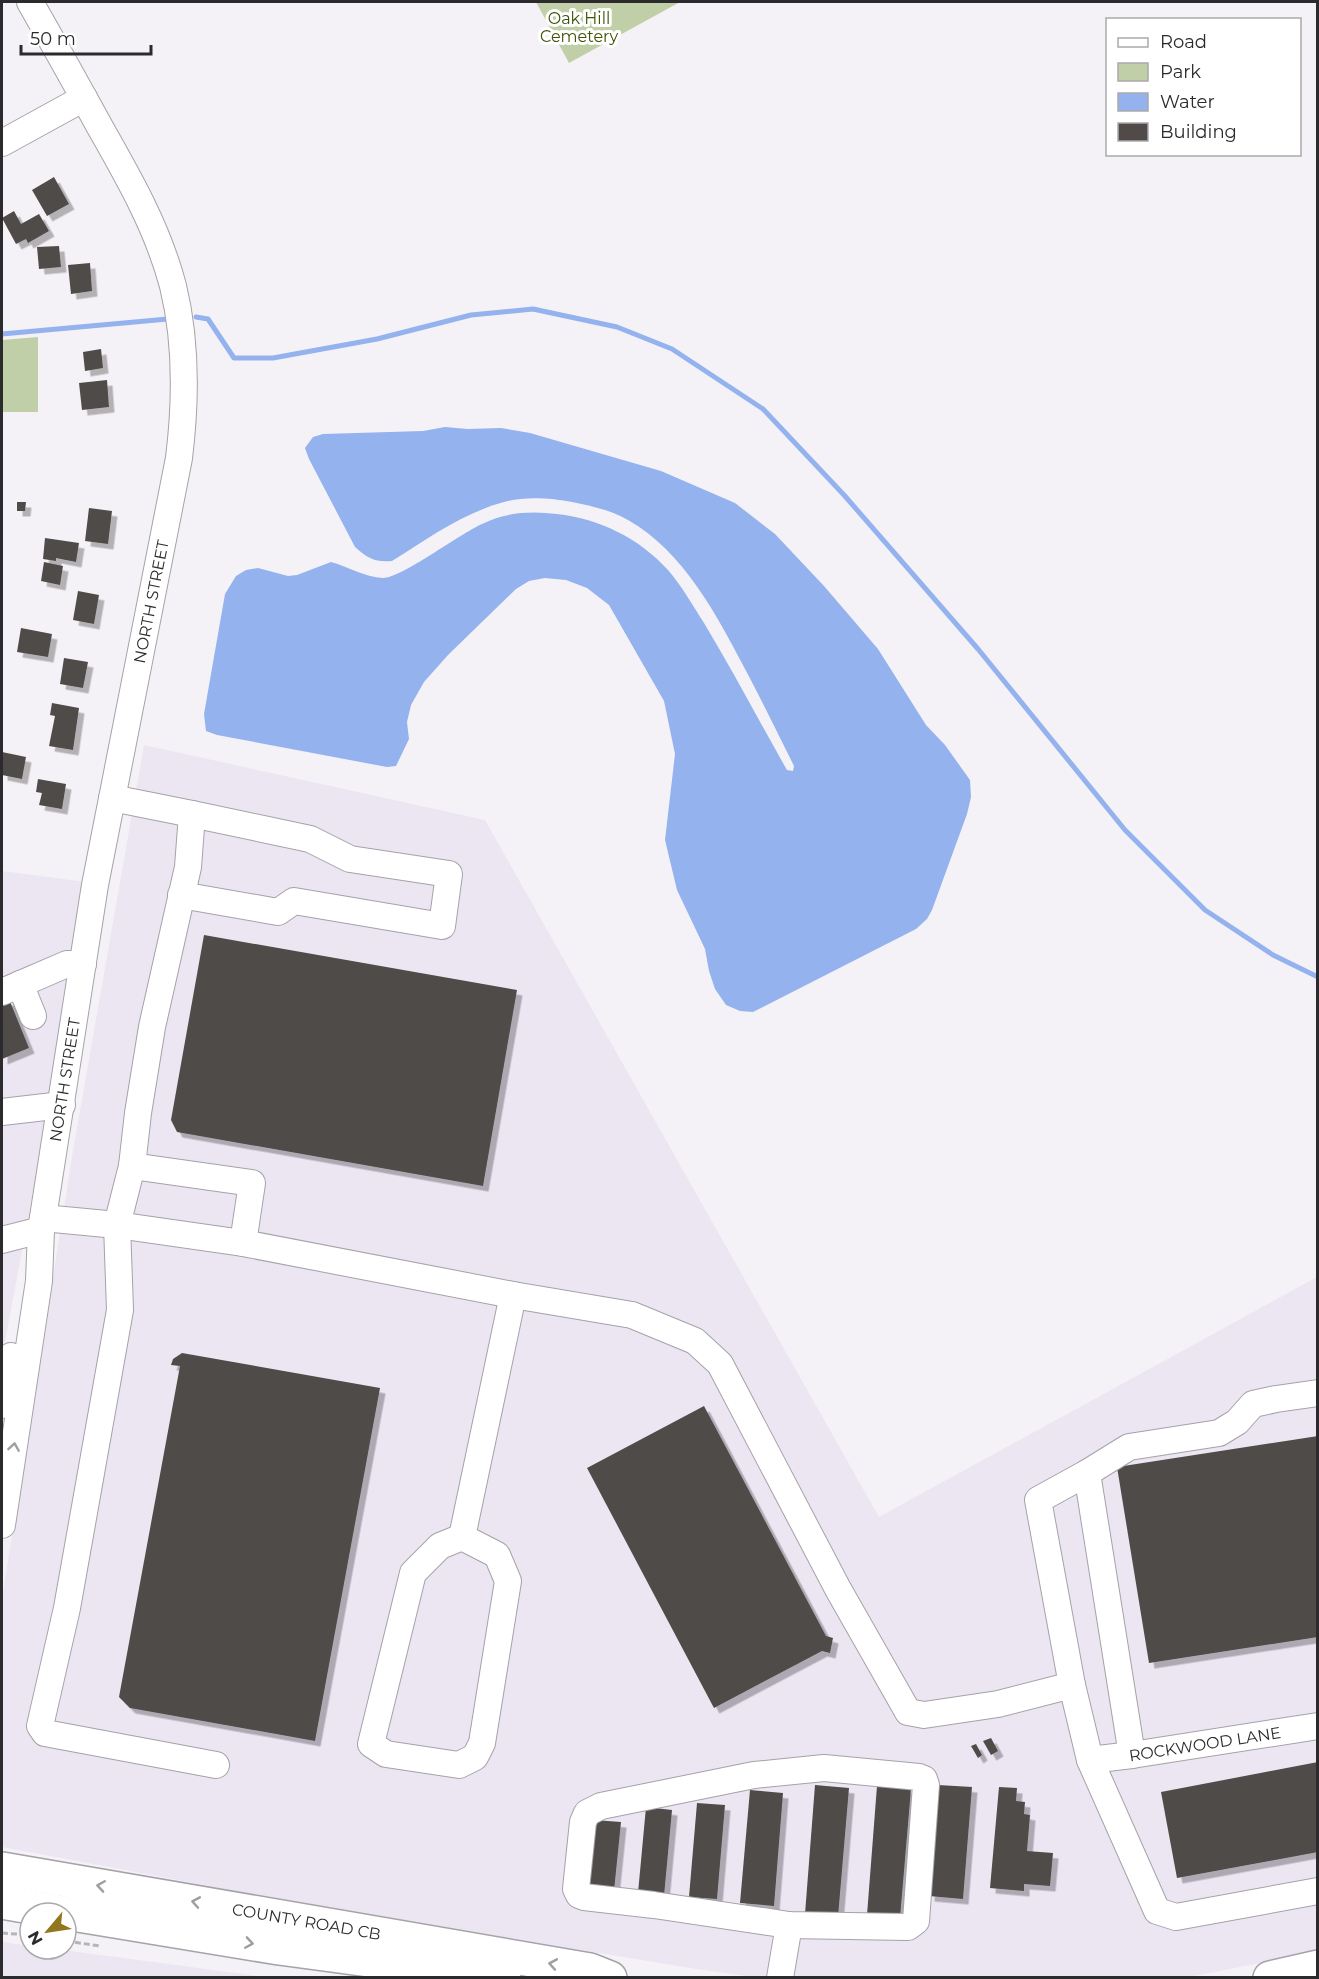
<svg xmlns="http://www.w3.org/2000/svg" width="1319" height="1979" viewBox="0 0 1319 1979" font-family="Montserrat,sans-serif">
  <style>
    .built { fill: #ece5f2 }
    .green { fill: #c0cfa7 }
    .water { fill: #94b2ee }
    .lines { fill: none; stroke-linecap: round; stroke-linejoin: round }
    .stream { stroke: #94b2ee; stroke-width: 5 }
    .building { fill: #504b48; filter: url(#shadow) }
    .minor-casing { stroke: #a5a2a8; stroke-width: 28 }
    .major-casing { stroke: #a5a2a8; stroke-width: 36 }
    .path { stroke: #b6b4b8; stroke-width: 3; stroke-dasharray: 6 3; stroke-linecap: butt }
    .minor { stroke: #fff; stroke-width: 26 }
    .major { stroke: #fff; stroke-width: 33 }
    .oneway { stroke: #a09fa0 }
    .labels { text-anchor: middle; dominant-baseline: central; stroke-width: 6; stroke-linejoin: round; paint-order: stroke }
    .park-label { font-size: 16px; fill: #3e5206; stroke: #fff }
    .street-label { font-size: 16px; fill: #2b2a2c; stroke: #fff }
  </style>
  <defs>
    <filter id="shadow"><feDropShadow dx="5.5" dy="5.5" stdDeviation="0" flood-color="#0004"/></filter>
  </defs>
  <rect width="100%" height="100%" fill="#f5f2f7"/>
  <!-- built -->
  <g class="built">
    <polygon points="144,745 485,820 879,1517 1317,1277 1317,1952 1184,1978 755,1977 696,1969 329,1908 2,1847 2,1599 73,1151"/>
    <polygon points="2,871 86,882 37,1172 2,1357"/>
    <polygon points="2,1942 30,1946 30,1949 56,1949 266,1977 2,1977"/>
  </g>
  <!-- green -->
  <g class="green">
    <polygon points="536,2 680,2 569,63"/>
    <polygon points="38,337 38,412 2,412 2,340"/>
  </g>
  <!-- water -->
  <path class="water" d="M 445,427 L 468,429 L 501,428 L 530,433 L 661,471 L 735,503 L 775,534 L 824,586 L 878,649 L 926,725 L 945,745 L 970,780 L 971,797 L 967,814 L 932,910 L 927,919 L 916,929 L 753,1012 L 740,1011 L 726,1005 L 715,989 L 709,971 L 705,949 L 677,890 L 665,840 L 675,754 L 664,701 L 609,605 L 587,588 L 566,580 L 545,578 L 529,581 L 516,589 L 448,655 L 424,682 L 411,705 L 407,722 L 409,739 L 396,766 L 387,767 L 217,735 L 206,731 L 204,714 L 225,594 L 236,576 L 246,570 L 258,568 L 288,576 L 297,575 L 331,562 C 349,567 364,577 383,578 C 402,578 459,534 482,524 C 506,512 531,511 557,514 C 600,519 639,538 668,570 C 682,586 693,606 704,623 C 733,671 759,721 787,770 L 793,771 L 794,766 C 778,734 762,701 745,669 C 716,614 684,552 628,520 C 611,510 591,506 572,502 C 552,498 524,496 504,502 C 463,513 427,539 392,561 C 374,562 369,559 355,547 L 309,459 L 305,448 L 313,437 L 323,434 L 423,431 Z"/>
  <g class="lines">
    <!-- stream -->
    <g class="stream">
      <polyline points="196,317 208,319 234,358 273,358 377,339 471,315 533,309 617,327 672,349 763,409 844,495 978,649 1125,830 1205,910 1273,955 1318,977"/>
      <polyline points="2,334 168,319"/>
    </g>
  </g>
  <!-- building -->
  <g class="building">
    <polygon points="54,177 69,204 47,216 32,190"/>
    <polygon points="14,211 21,224 39,214 49,231 28,243 26,239 16,244 2,218"/>
    <polygon points="59,246 61,267 39,269 37,247"/>
    <polygon points="90,263 92,291 71,294 68,265"/>
    <polygon points="101,349 103,368 85,371 83,352"/>
    <polygon points="107,380 109,407 82,410 79,383"/>
    <polygon points="17,502 26,502 25,511 17,511"/>
    <polygon points="89,508 112,511 108,544 85,541"/>
    <polygon points="45,538 79,543 76,562 56,558 56,561 43,559"/>
    <polygon points="44,562 63,566 60,585 41,581"/>
    <polygon points="78,591 99,595 94,624 73,620"/>
    <polygon points="21,628 52,634 48,657 17,652"/>
    <polygon points="64,658 88,662 83,688 60,684"/>
    <polygon points="52,703 79,708 73,750 49,746 55,716 50,715"/>
    <polygon points="2,752 26,757 22,779 2,775"/>
    <polygon points="38,779 66,784 62,809 39,805 42,793 36,792"/>
    <polygon points="204,935 517,990 483,1186 177,1132 171,1120"/>
    <polygon points="9,999 29,1048 2,1059 2,1003"/>
    <polygon points="182,1353 380,1388 315,1741 130,1708 119,1697 180,1366 171,1365 173,1359"/>
    <polygon points="704,1406 826,1636 833,1638 830,1653 822,1651 714,1708 587,1468"/>
    <polygon points="1318,1436 1318,1637 1149,1663 1117,1467"/>
    <polygon points="991,1738 998,1751 991,1755 983,1741"/>
    <polygon points="976,1744 982,1755 978,1758 971,1746"/>
    <polygon points="1318,1762 1318,1852 1177,1878 1161,1792"/>
    <polygon points="815,1785 849,1788 838,1917 805,1914"/>
    <polygon points="938,1785 972,1787 963,1899 929,1896"/>
    <polygon points="877,1786 911,1789 900,1918 867,1915"/>
    <polygon points="999,1787 1017,1788 1016,1801 1025,1802 1024,1814 1030,1815 1027,1851 1053,1853 1050,1886 1024,1884 1024,1891 990,1888"/>
    <polygon points="750,1790 783,1793 774,1906 740,1903"/>
    <polygon points="697,1803 725,1805 717,1899 689,1897"/>
    <polygon points="646,1807 672,1810 664,1896 638,1893"/>
    <polygon points="594,1820 621,1822 614,1891 588,1889"/>
  </g>
  <g class="lines">
    <defs>
      <g id="minor">
        <polyline points="2,143 84,98"/>
        <polyline points="112,798 192,814 188,867 152,1027 138,1113 132,1166 117,1225 120,1310 67,1608 40,1726 45,1733 216,1765"/>
        <polyline points="181,895 278,912 294,901 442,926 449,874 350,859 310,839 192,814"/>
        <polyline points="20,984 33,1016"/>
        <polyline points="2,992 67,964 83,964"/>
        <polyline points="2,1112 62,1105"/>
        <polyline points="132,1166 252,1183 243,1243"/>
        <polyline points="43,1218 117,1225 243,1243 513,1295 632,1315 695,1341 720,1364 838,1589 908,1712 924,1715 998,1704 1072,1685"/>
        <polyline points="2,1240 41,1230"/>
        <polyline points="1318,1393 1276,1399 1253,1404 1237,1422 1219,1433 1129,1447 1087,1473 1038,1500 1072,1685 1090,1760 1157,1911 1176,1917 1318,1891"/>
        <polyline points="2,1405 11,1356"/>
        <polyline points="1087,1473 1132,1755"/>
        <path id="s1" d="M 2,1525 L 39,1281 L 41,1230 L 95,885 L 179,458 C 186,401 187,343 173,286 C 158,229 130,180 101,129 C 78,87 54,44 30,2"/>
        <polyline points="462,1537 497,1555 508,1581 482,1743 475,1757 459,1765 386,1754 371,1744 413,1573 440,1546 462,1537 513,1295"/>
        <path id="s2" d="M 1090,1760 L 1132,1755 L 1318,1726"/>
        <polygon points="824,1768 919,1777 924,1779 926,1785 916,1921 908,1927 789,1925 654,1905 584,1897 579,1895 576,1889 583,1822 587,1813 601,1806 754,1775"/>
        <polyline points="780,1978 789,1925"/>
      </g>
      <g id="major">
        <path id="s3" d="M 2,1869 L 590,1970 L 610,1978"/>
        <polyline points="2,1902 65,1913"/>
        <polyline points="66,1913 279,1948 504,1978"/>
        <polyline points="1270,1978 1318,1967"/>
      </g>
    </defs>
    <!-- minor casing -->
    <use href="#minor" class="minor-casing"/>
    <!-- major casing -->
    <use href="#major" class="major-casing"/>
    <!-- path -->
    <g class="path">
      <polyline points="2,1933 30,1935"/>
      <polyline points="66,1941 100,1946"/>
    </g>
    <!-- minor -->
    <use href="#minor" class="minor"/>
    <!-- major -->
    <use href="#major" class="major"/>
  </g>
  <!-- one-way arrows -->
  <defs><path id="oneway-chevron" d="M-2-3.5L2.5 0L-2 3.5" fill="none" stroke-width="1.6" stroke-linecap="round" stroke-linejoin="round" transform="scale(1.5)"/></defs>
  <g class="oneway">
    <use href="#oneway-chevron" transform="translate(14 1447) rotate(-81)"/>
    <use href="#oneway-chevron" transform="translate(101 1886) rotate(-171)"/>
    <use href="#oneway-chevron" transform="translate(196 1902) rotate(-170)"/>
    <use href="#oneway-chevron" transform="translate(249 1943) rotate(9)"/>
    <use href="#oneway-chevron" transform="translate(553 1964) rotate(-170)"/>
  </g>
  <g class="labels">
    <!-- park labels -->
    <g class="park-label">
      <text x="579" y="18">Oak Hill<tspan x="579" dy="18">Cemetery</tspan></text>
    </g>
    <!-- street labels -->
    <g class="street-label">
      <text stroke="none"><textPath href="#s1" startOffset="936">NORTH STREET</textPath></text>
      <text stroke="none"><textPath href="#s1" startOffset="450">NORTH STREET</textPath></text>
      <text stroke="none"><textPath href="#s2" startOffset="116">ROCKWOOD LANE</textPath></text>
      <text stroke="none"><textPath href="#s3" startOffset="309">COUNTY ROAD CB</textPath></text>
    </g>
  </g>
  <!-- border -->
  <rect width="1319" height="1979" fill="none" stroke="#2b2a2c" stroke-width="6"/>
  <!-- legend -->
  <rect x="1106" y="18" width="195" height="138" fill="#ffffff" stroke="#aaaaab" stroke-width="1.5"/>
  <rect x="1118" y="38" width="30" height="9" fill="#ffffff" stroke="#aaaaab" stroke-width="1.5"/>
  <text x="1160" y="48" font-size="18" fill="#2b2a2c">Road</text>
  <rect x="1118" y="63" width="30" height="18" fill="#c0cfa7" stroke="#aaaaab" stroke-width="1.5"/>
  <text x="1160" y="78" font-size="18" fill="#2b2a2c">Park</text>
  <rect x="1118" y="93" width="30" height="18" fill="#94b2ee" stroke="#aaaaab" stroke-width="1.5"/>
  <text x="1160" y="108" font-size="18" fill="#2b2a2c">Water</text>
  <rect x="1118" y="123" width="30" height="18" fill="#504b48" stroke="#aaaaab" stroke-width="1.5"/>
  <text x="1160" y="138" font-size="18" fill="#2b2a2c">Building</text>
  <!-- north arrow -->
  <g transform="translate(48 1931) rotate(241)"><circle r="28" fill="#ffffff" stroke="#aaaaab" stroke-width="1.5"/>
  <path d="M0-4.5L10 22L0 15L-10 22Z" fill="#92771e"/>
  <text y="-9" font-size="16" font-weight="bold" text-anchor="middle" fill="#2b2a2c">N</text>
  </g>
  <!-- scale -->
  <path d="M21 45v9h130v-9" fill="none" stroke="#2b2a2c" stroke-width="3"/>
  <text x="30" y="45" font-size="18" fill="#2b2a2c" stroke="#ffffff" stroke-width="4.5" paint-order="stroke">50 m</text>
</svg>
